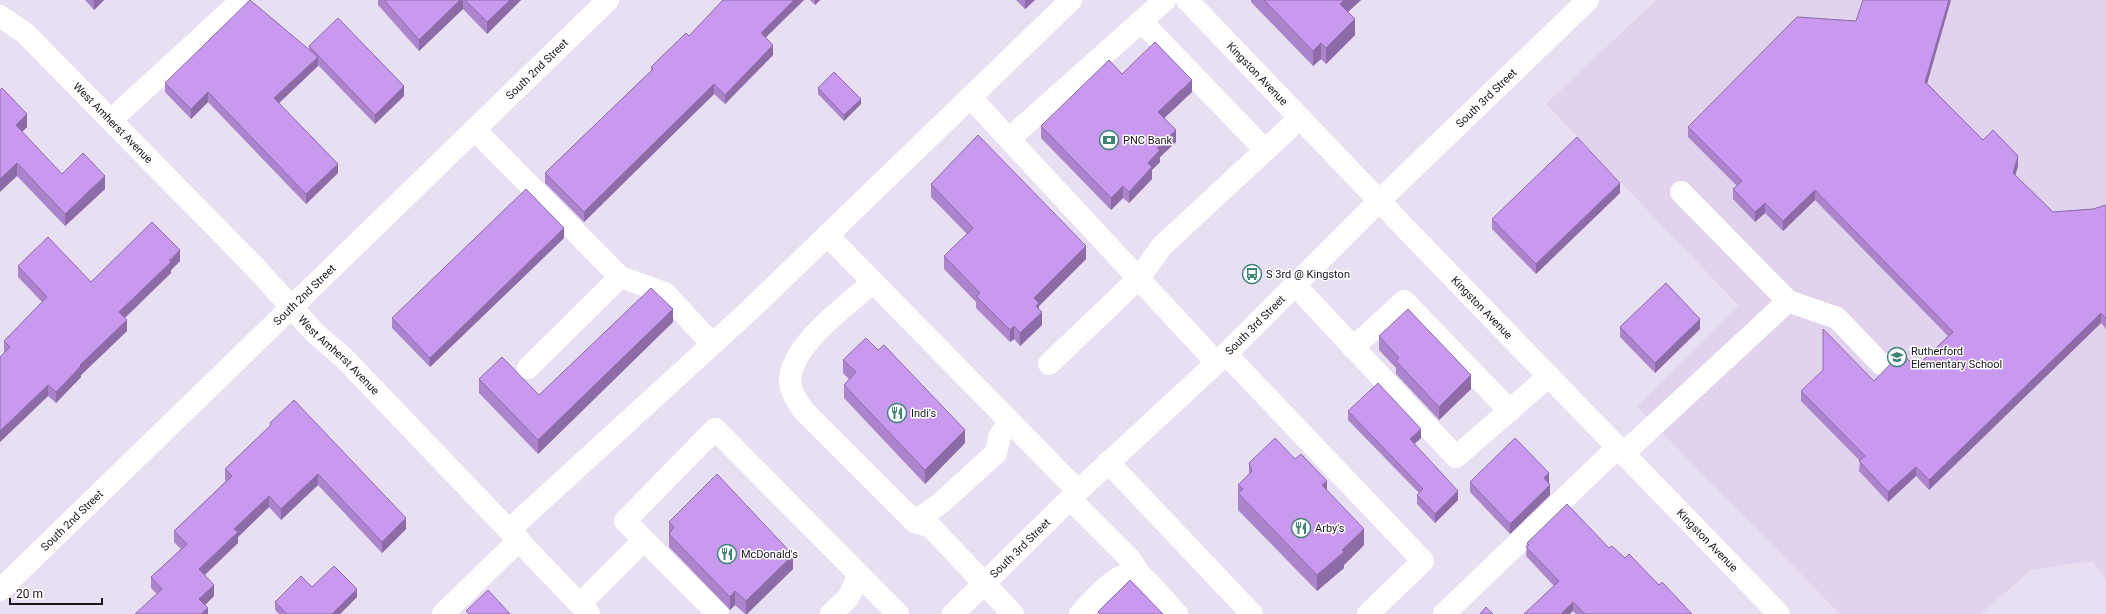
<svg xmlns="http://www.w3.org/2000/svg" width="2106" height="614" viewBox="0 0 2106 614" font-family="Roboto,sans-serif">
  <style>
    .built { fill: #e1d3ed }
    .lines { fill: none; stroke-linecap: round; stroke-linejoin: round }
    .minor { stroke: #fff; stroke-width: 22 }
    .wall { fill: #ac84cd }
    .shaded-wall { fill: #8c6ba7 }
    .building { fill: #c899ee; stroke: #8c6ba7 }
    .labels { text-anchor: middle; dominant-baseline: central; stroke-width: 3; stroke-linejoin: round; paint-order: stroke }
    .street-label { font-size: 11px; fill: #19161d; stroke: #fff }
    .poi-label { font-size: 11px; fill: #19161d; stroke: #fff; text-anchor: start }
  </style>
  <rect width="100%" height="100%" fill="#e9dff3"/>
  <!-- built -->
  <polygon class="built" points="1656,0 2106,0 2106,579 2092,561 2031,570 1981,614 1840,614 1637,407 1739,306 1546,104"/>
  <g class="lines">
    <!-- minor -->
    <g class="minor">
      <path id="s1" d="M 1187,0 L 1408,231 L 1779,614"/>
      <path id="s2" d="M 0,16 L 25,33 L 252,264 L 315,333 L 344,358 L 589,614"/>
      <polyline points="1141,21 1265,150"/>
      <polyline points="970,97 1216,362"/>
      <polyline points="111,120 242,0"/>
      <polyline points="475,130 620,277"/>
      <polyline points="1009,139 1165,0"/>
      <polyline points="827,235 1078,491"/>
      <path d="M 873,282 C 847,306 789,345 790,383 C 791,392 798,403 803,410 L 915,522 L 931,527 L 1013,614"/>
      <polyline points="1295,285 1456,457 1549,376"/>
      <polyline points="1788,301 1837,318 1881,364"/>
      <polyline points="1353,348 1404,301 1510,411"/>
      <polyline points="1226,354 1423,561 1368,614"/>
      <polyline points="1049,364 1139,278 1162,246 1300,118"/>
      <polyline points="528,368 620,277 665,293 712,344"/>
      <polyline points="1624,453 1788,301 1681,192"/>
      <polyline points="1108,462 1252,614"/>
      <polyline points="1070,499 1129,558 1142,577"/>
      <polyline points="915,522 942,502 996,453 1000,435 1010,422"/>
      <polyline points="509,530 752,308 1071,0"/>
      <path id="s3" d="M 0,590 L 608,0"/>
      <polyline points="580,604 644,540"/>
      <polyline points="443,614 519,540"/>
      <polyline points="718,614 625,521 715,429 898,614"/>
      <polyline points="831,614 848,598 859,575"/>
      <path id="s4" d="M 953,614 L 1078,491 L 1226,354 L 1379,201 L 1588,0"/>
      <path d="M 1080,614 C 1094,600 1120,564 1142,577 C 1152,584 1168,605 1177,614"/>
      <polyline points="1444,614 1618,447"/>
    </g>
  </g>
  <!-- wall -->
  <g class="wall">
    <polygon points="85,0 104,0 94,10"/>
    <polygon points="378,0 521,0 487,34 463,9 419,51 378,5"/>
    <polygon points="723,0 804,0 766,37 773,55 725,104 714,94 584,222 545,183 545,173 651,71 651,67 689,36"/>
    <polygon points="810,0 820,0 815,5"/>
    <polygon points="1016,0 1035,0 1025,9"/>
    <polygon points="1251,0 1361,0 1348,12 1355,35 1326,64 1321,59 1313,66 1251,2"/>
    <polygon points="1856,21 1928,84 1983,140 2018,166 2015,175 2053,212 2093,209 2106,205 2106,329 2101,323 1929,490 1916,476 1888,502 1859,471 1860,461 1801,401 1801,391 1874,381 1916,367 1948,336 1815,200 1783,231 1765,213 1755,222 1733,199 1733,189 1737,186 1688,137 1688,127"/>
    <polygon points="309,46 404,96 375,124 318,65 318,66 278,103 338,173 306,204 208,102 191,119 165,92 165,83 309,49"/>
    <polygon points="1122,74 1192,92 1164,118 1176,142 1160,157 1160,162 1152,170 1152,179 1129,203 1123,198 1111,210 1041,138 1041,126"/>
    <polygon points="818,88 861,104 844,121 818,94"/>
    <polygon points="0,90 27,127 22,132 62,174 105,189 65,226 17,176"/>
    <polygon points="931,184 1086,259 1039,306 1039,310 1042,325 1020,346 1014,339 1010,342 976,308 976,302 944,269 944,256 967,234 931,197"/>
    <polygon points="1620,193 1536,274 1492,229 1492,219"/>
    <polygon points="564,238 430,367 392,328 392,318"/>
    <polygon points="180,261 171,270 171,273 125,318 127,331 81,375 81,377 56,403 48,396 0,442 0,357 4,353 4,341 42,302 18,277 18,266 91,282"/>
    <polygon points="673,322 538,454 479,393 479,379 539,395"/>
    <polygon points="1620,327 1700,329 1655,373 1620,337"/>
    <polygon points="1379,336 1471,389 1439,420 1396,374 1396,368 1379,350"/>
    <polygon points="843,360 965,443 925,484 844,398 844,385 849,379 843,373"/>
    <polygon points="1348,411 1421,438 1414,444 1458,500 1435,523 1417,504 1417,495 1419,493 1348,420"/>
    <polygon points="270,423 406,529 382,553 318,485 281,520 269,507 238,537 238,543 205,575 214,596 205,605 208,614 157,594 151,588 151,577 181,549 174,542 174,531 226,481 225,480 225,469 270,426"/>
    <polygon points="1295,459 1327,491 1364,545 1344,565 1344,568 1317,591 1238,510 1238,485 1249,474 1249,463"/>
    <polygon points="1470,482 1549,483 1550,495 1510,534 1470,492"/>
    <polygon points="669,522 793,569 747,614 745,614 735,605 730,610 669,547"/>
    <polygon points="1527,543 1609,548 1625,558 1659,585 1692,614 1576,614 1573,611 1554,586 1526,556"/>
    <polygon points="312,587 357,597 340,614 279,614 275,610 275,602"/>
  </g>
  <!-- shaded-wall -->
  <g class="shaded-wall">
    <polygon points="94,0 104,0 94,10"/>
    <polygon points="460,0 463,0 463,9 419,51 419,40"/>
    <polygon points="510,0 521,0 487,34 487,22"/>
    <polygon points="794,0 804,0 761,42 761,33"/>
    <polygon points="815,0 820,0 815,5"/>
    <polygon points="1025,0 1035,0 1025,9"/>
    <polygon points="1344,0 1361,0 1340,19 1340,4"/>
    <polygon points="1949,0 1951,0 1925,91 1925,82"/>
    <polygon points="1355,19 1355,35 1326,64 1326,48"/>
    <polygon points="1321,43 1321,59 1313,66 1313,51"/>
    <polygon points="773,45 773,55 725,104 725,95"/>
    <polygon points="318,57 318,66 274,108 274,98"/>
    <polygon points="1192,80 1192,92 1158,124 1158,112"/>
    <polygon points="714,84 714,94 584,222 584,212"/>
    <polygon points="404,86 404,96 375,124 375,115"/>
    <polygon points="208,92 208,102 191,119 191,109"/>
    <polygon points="861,99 861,104 844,121 844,115"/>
    <polygon points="27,114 27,127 16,138 16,125"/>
    <polygon points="1176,130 1176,142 1160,157 1160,162 1152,170 1152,179 1129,203 1129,192 1157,148"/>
    <polygon points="2018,156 2018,166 2013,183 2013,173"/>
    <polygon points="17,163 17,176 0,192 0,179"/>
    <polygon points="338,164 338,173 306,204 306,194"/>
    <polygon points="105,176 105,189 65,226 65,214"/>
    <polygon points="1620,183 1620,193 1536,274 1536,264"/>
    <polygon points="1123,186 1123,198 1111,210 1111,198"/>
    <polygon points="1815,190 1815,200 1783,231 1783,221"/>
    <polygon points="1765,203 1765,213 1755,222 1755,212"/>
    <polygon points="564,228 564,238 430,367 430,358"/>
    <polygon points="1086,246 1086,259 1039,306 1039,315 1042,312 1042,325 1020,346 1020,333 1034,298"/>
    <polygon points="180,250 180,261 171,270 171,273 119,323 119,312"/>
    <polygon points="673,309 673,322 538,454 538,440"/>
    <polygon points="2101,313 2101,323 1929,490 1929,480"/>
    <polygon points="1700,319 1700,329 1655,373 1655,363"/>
    <polygon points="127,320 127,331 81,375 81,377 56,403 56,392 80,365"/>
    <polygon points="1014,326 1014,339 1010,342 1010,330"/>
    <polygon points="1471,375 1471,389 1439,420 1439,407"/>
    <polygon points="48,385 48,396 0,442 0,431"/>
    <polygon points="1421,429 1421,438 1410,448 1410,439"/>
    <polygon points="965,430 965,443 925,484 925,470"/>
    <polygon points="1916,467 1916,476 1888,502 1888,492"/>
    <polygon points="1549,473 1549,483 1544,488 1544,478"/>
    <polygon points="318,474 318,485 281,520 281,509"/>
    <polygon points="1327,481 1327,497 1322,485"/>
    <polygon points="1550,485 1550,495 1510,534 1510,524"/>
    <polygon points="1458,491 1458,500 1435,523 1435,514"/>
    <polygon points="269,496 269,507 238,537 238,543 199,580 199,569 234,529"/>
    <polygon points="406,518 406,529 382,553 382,542"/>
    <polygon points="1364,529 1364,545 1344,565 1344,568 1317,591 1317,575"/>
    <polygon points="793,555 793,569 747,614 746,614 746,601"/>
    <polygon points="214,585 214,596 199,611 199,599"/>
    <polygon points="357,589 357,597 340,614 332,614"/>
    <polygon points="735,591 735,605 730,610 730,597"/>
    <polygon points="1573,602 1573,611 1570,614 1561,614"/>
    <polygon points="208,608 208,614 201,614"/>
  </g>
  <!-- building -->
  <g class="building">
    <polygon points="250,0 318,57 274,98 338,164 306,194 208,92 191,109 165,83"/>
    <polygon points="384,0 460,0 419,40"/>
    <polygon points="465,0 510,0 487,22"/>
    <polygon points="723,0 794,0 761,33 773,45 725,95 714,84 584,212 545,173 653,69 651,67 686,33 689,36"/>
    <polygon points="1264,0 1344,0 1340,4 1355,19 1326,48 1321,43 1313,51"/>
    <polygon points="1863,0 1949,0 1925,82 1983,140 1993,130 2018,156 2013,173 2053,212 2093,209 2106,205 2106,319 2101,313 1929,480 1916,467 1888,492 1859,461 1865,456 1801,391 1823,370 1823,329 1874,381 1901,353 1916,367 1953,332 1815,190 1783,221 1765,203 1755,212 1733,189 1742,181 1688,127 1797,17 1856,21"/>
    <polygon points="338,18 404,86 375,115 309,46"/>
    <polygon points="1155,42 1192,80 1158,112 1176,130 1157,148 1160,150 1148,163 1152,167 1129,192 1123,186 1111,198 1041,126 1109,60 1122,74"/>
    <polygon points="834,72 861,99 844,115 818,88"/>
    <polygon points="2,88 27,114 16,125 62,174 83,153 105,176 65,214 17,163 0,179 0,90"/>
    <polygon points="978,135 1086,246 1034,298 1039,303 1036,306 1042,312 1020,333 1014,326 1010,330 976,296 980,293 944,256 973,228 931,184"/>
    <polygon points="1577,137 1620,183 1536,264 1492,219"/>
    <polygon points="526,189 564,228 430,358 392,318"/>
    <polygon points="152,222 180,250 169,260 171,262 119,312 127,320 80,365 81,366 56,392 48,385 0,431 0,357 10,347 4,341 47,297 18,266 48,237 91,282"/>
    <polygon points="1666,283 1700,319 1655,363 1620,327"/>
    <polygon points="651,288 673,309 538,440 479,379 502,357 539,395"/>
    <polygon points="1408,309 1471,375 1439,407 1396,361 1399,358 1379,336"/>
    <polygon points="866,338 878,350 884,345 965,430 925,470 844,385 856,372 843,360"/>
    <polygon points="1378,383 1421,429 1410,439 1458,491 1435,514 1417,495 1423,489 1348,411"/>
    <polygon points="294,400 406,518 382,542 318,474 281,509 269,496 234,529 238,532 199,569 214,585 199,599 208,608 201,614 135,614 162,589 151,577 187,544 174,531 232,476 225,469 271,425 270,423"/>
    <polygon points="1275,438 1295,459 1301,454 1327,481 1322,485 1364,529 1342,550 1344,552 1317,575 1238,493 1243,489 1238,485 1252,471 1249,463"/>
    <polygon points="1515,438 1549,473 1544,478 1550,485 1510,524 1470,482"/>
    <polygon points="717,474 793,555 746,601 735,591 730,597 669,534 674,527 669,522"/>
    <polygon points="1567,504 1609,548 1612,546 1625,558 1629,554 1659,585 1662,582 1692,614 1585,614 1573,602 1561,614 1524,614 1559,581 1526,547 1529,545 1527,543"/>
    <polygon points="334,566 357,589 332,614 287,614 275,602 301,576 312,587"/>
    <polygon points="1130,580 1163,614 1100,614 1098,612"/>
    <polygon points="488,590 510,614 469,614 466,611"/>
    <polygon points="1486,607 1493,614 1480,614"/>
  </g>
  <!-- icons -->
  <defs>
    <symbol id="bank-ring" viewBox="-11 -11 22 22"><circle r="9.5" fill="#fff" stroke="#408477" stroke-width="1.5"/><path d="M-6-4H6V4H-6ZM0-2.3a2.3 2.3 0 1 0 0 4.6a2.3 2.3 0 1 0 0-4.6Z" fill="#408477"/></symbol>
    <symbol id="bus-ring" viewBox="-11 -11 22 22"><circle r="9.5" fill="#fff" stroke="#408477" stroke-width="1.5"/><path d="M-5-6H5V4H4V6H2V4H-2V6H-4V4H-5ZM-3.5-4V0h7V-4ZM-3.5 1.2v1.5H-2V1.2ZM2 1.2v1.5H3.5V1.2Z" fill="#408477"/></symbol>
    <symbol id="school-ring" viewBox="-11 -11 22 22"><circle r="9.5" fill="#fff" stroke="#408477" stroke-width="1.5"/><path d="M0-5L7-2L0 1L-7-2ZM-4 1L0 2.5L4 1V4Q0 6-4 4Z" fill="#408477"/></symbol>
    <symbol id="restaurant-ring" viewBox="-11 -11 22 22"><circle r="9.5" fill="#fff" stroke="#408477" stroke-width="1.5"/><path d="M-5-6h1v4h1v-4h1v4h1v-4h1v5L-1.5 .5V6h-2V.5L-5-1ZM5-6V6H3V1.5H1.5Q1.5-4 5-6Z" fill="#408477"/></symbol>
  </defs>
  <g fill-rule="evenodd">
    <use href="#bank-ring" x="1098" y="129" width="22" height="22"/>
    <use href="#bus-ring" x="1241" y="263" width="22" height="22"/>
    <use href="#school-ring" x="1886" y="346" width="22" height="22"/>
    <use href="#restaurant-ring" x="886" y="402" width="22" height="22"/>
    <use href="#restaurant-ring" x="1290" y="517" width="22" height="22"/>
    <use href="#restaurant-ring" x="716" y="543" width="22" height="22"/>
  </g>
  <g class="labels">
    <!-- street labels -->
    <g class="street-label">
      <text stroke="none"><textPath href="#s3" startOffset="748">South 2nd Street</textPath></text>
      <text stroke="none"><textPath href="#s1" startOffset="102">Kingston Avenue</textPath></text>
      <text stroke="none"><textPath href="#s4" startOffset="742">South 3rd Street</textPath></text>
      <text stroke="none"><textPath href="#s2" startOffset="156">West Amherst Avenue</textPath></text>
      <text stroke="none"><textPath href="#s3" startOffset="424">South 2nd Street</textPath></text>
      <text stroke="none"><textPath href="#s1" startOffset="426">Kingston Avenue</textPath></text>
      <text stroke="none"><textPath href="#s4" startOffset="418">South 3rd Street</textPath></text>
      <text stroke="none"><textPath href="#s2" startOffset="480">West Amherst Avenue</textPath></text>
      <text stroke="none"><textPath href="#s3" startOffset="100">South 2nd Street</textPath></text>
      <text stroke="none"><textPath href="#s1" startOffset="750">Kingston Avenue</textPath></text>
      <text stroke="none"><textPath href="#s4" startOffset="94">South 3rd Street</textPath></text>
    </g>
    <!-- poi labels -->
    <g class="poi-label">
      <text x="1123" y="140">PNC Bank</text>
      <text x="1266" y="274">S 3rd @ Kingston</text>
      <text x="1911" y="351">Rutherford<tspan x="1911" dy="13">Elementary School</tspan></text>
      <text x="911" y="413">Indi's</text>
      <text x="1315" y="528">Arby's</text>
      <text x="741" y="554">McDonald's</text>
    </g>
  </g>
  <!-- scale -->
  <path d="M10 598v6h92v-6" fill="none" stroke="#19161d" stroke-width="2"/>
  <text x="16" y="598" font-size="12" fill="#19161d" stroke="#ffffff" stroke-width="3" paint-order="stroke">20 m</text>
</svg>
